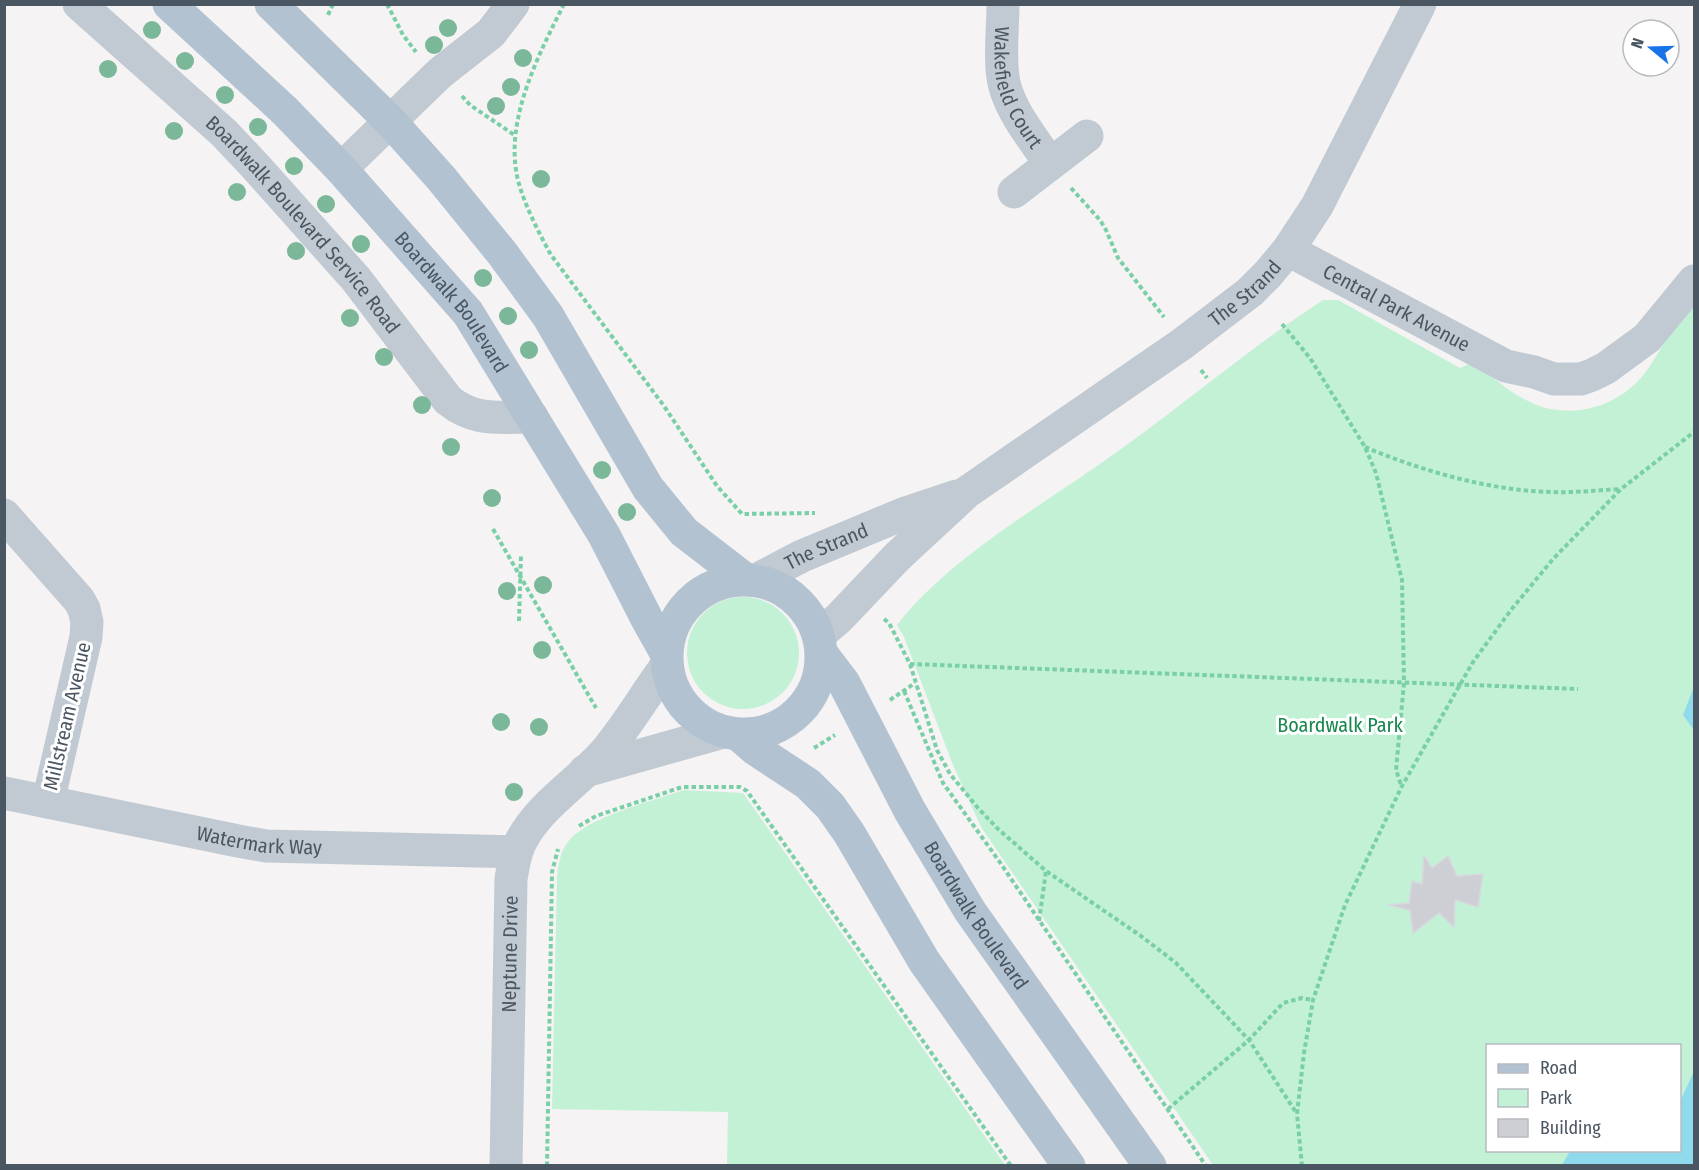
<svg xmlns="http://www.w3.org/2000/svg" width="1699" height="1170" viewBox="0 0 1699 1170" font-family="'Fira Sans Condensed',sans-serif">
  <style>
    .green { fill: #c3f1d5; fill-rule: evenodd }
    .water { fill: #90daee }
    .building { fill: #cdcfd5; stroke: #d7d9de; stroke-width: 1.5 }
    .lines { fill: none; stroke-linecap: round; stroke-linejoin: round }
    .path { stroke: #7ad0a6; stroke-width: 4; stroke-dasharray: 4.5 3; stroke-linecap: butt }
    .minor { stroke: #c1cad2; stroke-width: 33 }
    .major { stroke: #b3c2d1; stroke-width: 33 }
    .tree { fill: #7bb799 }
    .labels { text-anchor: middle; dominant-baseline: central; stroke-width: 6; stroke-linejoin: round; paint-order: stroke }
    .street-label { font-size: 20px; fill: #4a5661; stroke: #fff }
    .park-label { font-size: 20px; fill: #17864f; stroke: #fff }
  </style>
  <rect width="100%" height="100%" fill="#f5f3f3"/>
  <!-- green -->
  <g class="green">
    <path d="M 1323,300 L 1338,300 L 1460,368 L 1474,362 C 1491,375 1507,391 1526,400 C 1566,422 1617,409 1645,373 C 1654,361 1661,347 1669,334 C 1676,323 1686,312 1694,302 L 1694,1165 L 1213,1165 L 981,827 L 953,765 L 904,637 L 897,625 C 947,560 1039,507 1107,459 C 1180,408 1248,349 1323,300 ZM 1488,1046 L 1680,1046 L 1680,1150 L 1488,1150 Z"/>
    <circle cx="743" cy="653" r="56"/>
    <path d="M 684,790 L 743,793 L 1005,1165 L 727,1165 L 728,1112 L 552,1109 L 557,878 C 558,866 560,853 567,843 C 585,817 653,801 684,790 Z"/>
  </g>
  <!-- water -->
  <g class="water">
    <polygon points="1694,687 1694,730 1683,715"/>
    <polygon points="1694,1071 1694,1165 1562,1165 1570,1151 1680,1150 1680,1102"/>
  </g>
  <!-- building -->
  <polygon class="building" points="1424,855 1432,868 1448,856 1457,876 1483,874 1478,907 1455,900 1454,927 1439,913 1413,933 1410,910 1388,905 1409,903 1412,881 1422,884"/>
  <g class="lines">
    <!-- path -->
    <g class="path">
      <polyline points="387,4 403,35 416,52"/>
      <path d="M 564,4 C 538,56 502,124 519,184 C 526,208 539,233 551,255 L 664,406 L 717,486 L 742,514 L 815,513"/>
      <polyline points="328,15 333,4"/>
      <polyline points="462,96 470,105 516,136"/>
      <polyline points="1071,188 1100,220 1106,230 1118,258 1164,317"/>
      <polyline points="1282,324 1310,358 1365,447 1376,473 1387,518 1402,580 1404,683 1396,770 1401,785"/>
      <polyline points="1201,370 1207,378"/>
      <path d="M 1365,447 C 1422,471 1491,491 1552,492 C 1575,493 1598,490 1621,489"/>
      <polyline points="493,529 596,708"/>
      <polyline points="884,619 889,623 910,664 937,750 950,774 978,808 997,828 1046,871 1141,936 1176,963 1249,1040 1297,1114"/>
      <polyline points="519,621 521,555"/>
      <polyline points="910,664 1578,689"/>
      <polyline points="904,691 943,783 999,861 1206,1166"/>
      <polyline points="890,700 915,683"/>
      <polyline points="814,748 835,735"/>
      <polyline points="579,826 596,816 682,787 740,787 747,791 1011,1166"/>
      <polyline points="1039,921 1046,871"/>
      <polyline points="1168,1109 1249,1040 1283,1003 1302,998 1313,1000"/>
      <polyline points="547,1166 552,872 558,849"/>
      <polyline points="1302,1166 1297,1114 1304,1053 1313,1000 1345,905 1402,786 1473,662 1511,610 1553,559 1621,489 1694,432"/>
    </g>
    <!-- minor -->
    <g class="minor">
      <path id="s1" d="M 79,4 L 224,133 L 256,167 L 356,279 L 448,400 C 475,422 498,417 532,417"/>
      <path id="s2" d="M 1003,4 C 1003,30 999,59 1004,83 C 1011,113 1034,139 1050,164"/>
      <polyline points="341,169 440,73 491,33 513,4"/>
      <polyline points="1014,192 1087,136"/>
      <path id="s3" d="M 1288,250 L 1506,366 L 1534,372 L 1554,379 L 1581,379 L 1592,375 L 1606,368 L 1647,338 L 1694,281"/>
      <polyline points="4,515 79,600 84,609 87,622 86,637 48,802"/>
      <path id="s4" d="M 756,580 L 802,556 L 903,514 L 957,496"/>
      <path id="s5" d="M 819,635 L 839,618 L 897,557 L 967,492 L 1182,344 L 1250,292 L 1268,274 L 1288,250 L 1317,206 L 1420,4"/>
      <polyline points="585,771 723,732"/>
      <path id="s6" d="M 4,793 L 238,841 L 266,846 L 516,852"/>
      <path id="s7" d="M 506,1166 L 511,879 C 513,867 515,854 520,843 C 539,805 578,783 605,752 C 628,725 646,693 667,665"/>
    </g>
    <!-- major -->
    <g class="major">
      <path id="s8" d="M 169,4 L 285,111 L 341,169 L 468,313 L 604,535 L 647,619 L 666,653"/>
      <polyline points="271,4 391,122 441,178 502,253 548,316 648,488 684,532 745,579"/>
      <circle cx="744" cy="657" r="77"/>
      <path id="s9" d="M 822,654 L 844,683 L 910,811 L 970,911 L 1150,1166"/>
      <polyline points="740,736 755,749 808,784 830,806 849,833 924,961 1069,1166"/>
    </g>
  </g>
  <!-- trees -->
  <g class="tree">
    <circle cx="448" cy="28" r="9"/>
    <circle cx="152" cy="30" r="9"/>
    <circle cx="434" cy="45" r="9"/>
    <circle cx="523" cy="58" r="9"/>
    <circle cx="185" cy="61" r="9"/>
    <circle cx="108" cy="69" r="9"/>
    <circle cx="511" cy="87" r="9"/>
    <circle cx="225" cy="95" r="9"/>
    <circle cx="496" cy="106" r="9"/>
    <circle cx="258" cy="127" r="9"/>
    <circle cx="174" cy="131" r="9"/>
    <circle cx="294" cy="166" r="9"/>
    <circle cx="541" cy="179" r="9"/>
    <circle cx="237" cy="192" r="9"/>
    <circle cx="326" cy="204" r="9"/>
    <circle cx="361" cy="244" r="9"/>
    <circle cx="296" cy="251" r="9"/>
    <circle cx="483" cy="278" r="9"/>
    <circle cx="508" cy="316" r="9"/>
    <circle cx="350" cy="318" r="9"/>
    <circle cx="529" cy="350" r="9"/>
    <circle cx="384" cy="357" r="9"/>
    <circle cx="422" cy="405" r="9"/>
    <circle cx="451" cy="447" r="9"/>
    <circle cx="602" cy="470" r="9"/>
    <circle cx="492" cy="498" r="9"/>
    <circle cx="627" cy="512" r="9"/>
    <circle cx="543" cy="585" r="9"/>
    <circle cx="507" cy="591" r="9"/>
    <circle cx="542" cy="650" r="9"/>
    <circle cx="501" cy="722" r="9"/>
    <circle cx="539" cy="727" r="9"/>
    <circle cx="514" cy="792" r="9"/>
  </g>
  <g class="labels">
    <!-- street labels -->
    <g class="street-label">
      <text stroke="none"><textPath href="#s2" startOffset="87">Wakefield Court</textPath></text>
      <text stroke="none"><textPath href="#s1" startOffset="315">Boardwalk Boulevard Service Road</textPath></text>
      <text stroke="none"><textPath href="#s5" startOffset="548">The Strand</textPath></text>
      <text stroke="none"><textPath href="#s8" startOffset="412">Boardwalk Boulevard</textPath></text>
      <text stroke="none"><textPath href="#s3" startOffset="123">Central Park Avenue</textPath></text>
      <text stroke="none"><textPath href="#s4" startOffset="78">The Strand</textPath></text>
      <text transform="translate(67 716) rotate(-77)">Millstream Avenue</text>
      <text stroke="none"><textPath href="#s6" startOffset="260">Watermark Way</textPath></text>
      <text stroke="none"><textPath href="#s9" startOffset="304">Boardwalk Boulevard</textPath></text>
      <text stroke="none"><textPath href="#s7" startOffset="212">Neptune Drive</textPath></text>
    </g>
    <!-- park labels -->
    <g class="park-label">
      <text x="1340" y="725">Boardwalk Park</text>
    </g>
  </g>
  <!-- border -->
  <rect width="1699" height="1170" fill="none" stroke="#4a5661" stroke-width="12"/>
  <!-- legend -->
  <rect x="1486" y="1044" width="195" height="108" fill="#ffffff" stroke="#b7bbc0" stroke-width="1.5"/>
  <rect x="1498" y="1064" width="30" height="9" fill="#b3c2d1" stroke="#b7bbc0" stroke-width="1.5"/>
  <text x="1540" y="1074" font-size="18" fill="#4a5661">Road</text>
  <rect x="1498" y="1089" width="30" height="18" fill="#c3f1d5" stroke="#b7bbc0" stroke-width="1.5"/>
  <text x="1540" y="1104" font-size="18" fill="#4a5661">Park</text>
  <rect x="1498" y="1119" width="30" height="18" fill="#cdcfd5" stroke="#b7bbc0" stroke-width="1.5"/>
  <text x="1540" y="1134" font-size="18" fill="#4a5661">Building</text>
  <!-- north arrow -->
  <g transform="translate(1651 48) rotate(289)"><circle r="28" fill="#ffffff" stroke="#b7bbc0" stroke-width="1.5"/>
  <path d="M0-4.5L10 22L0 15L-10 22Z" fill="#1a73e8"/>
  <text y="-9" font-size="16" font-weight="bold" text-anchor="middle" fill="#4a5661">N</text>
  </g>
</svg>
